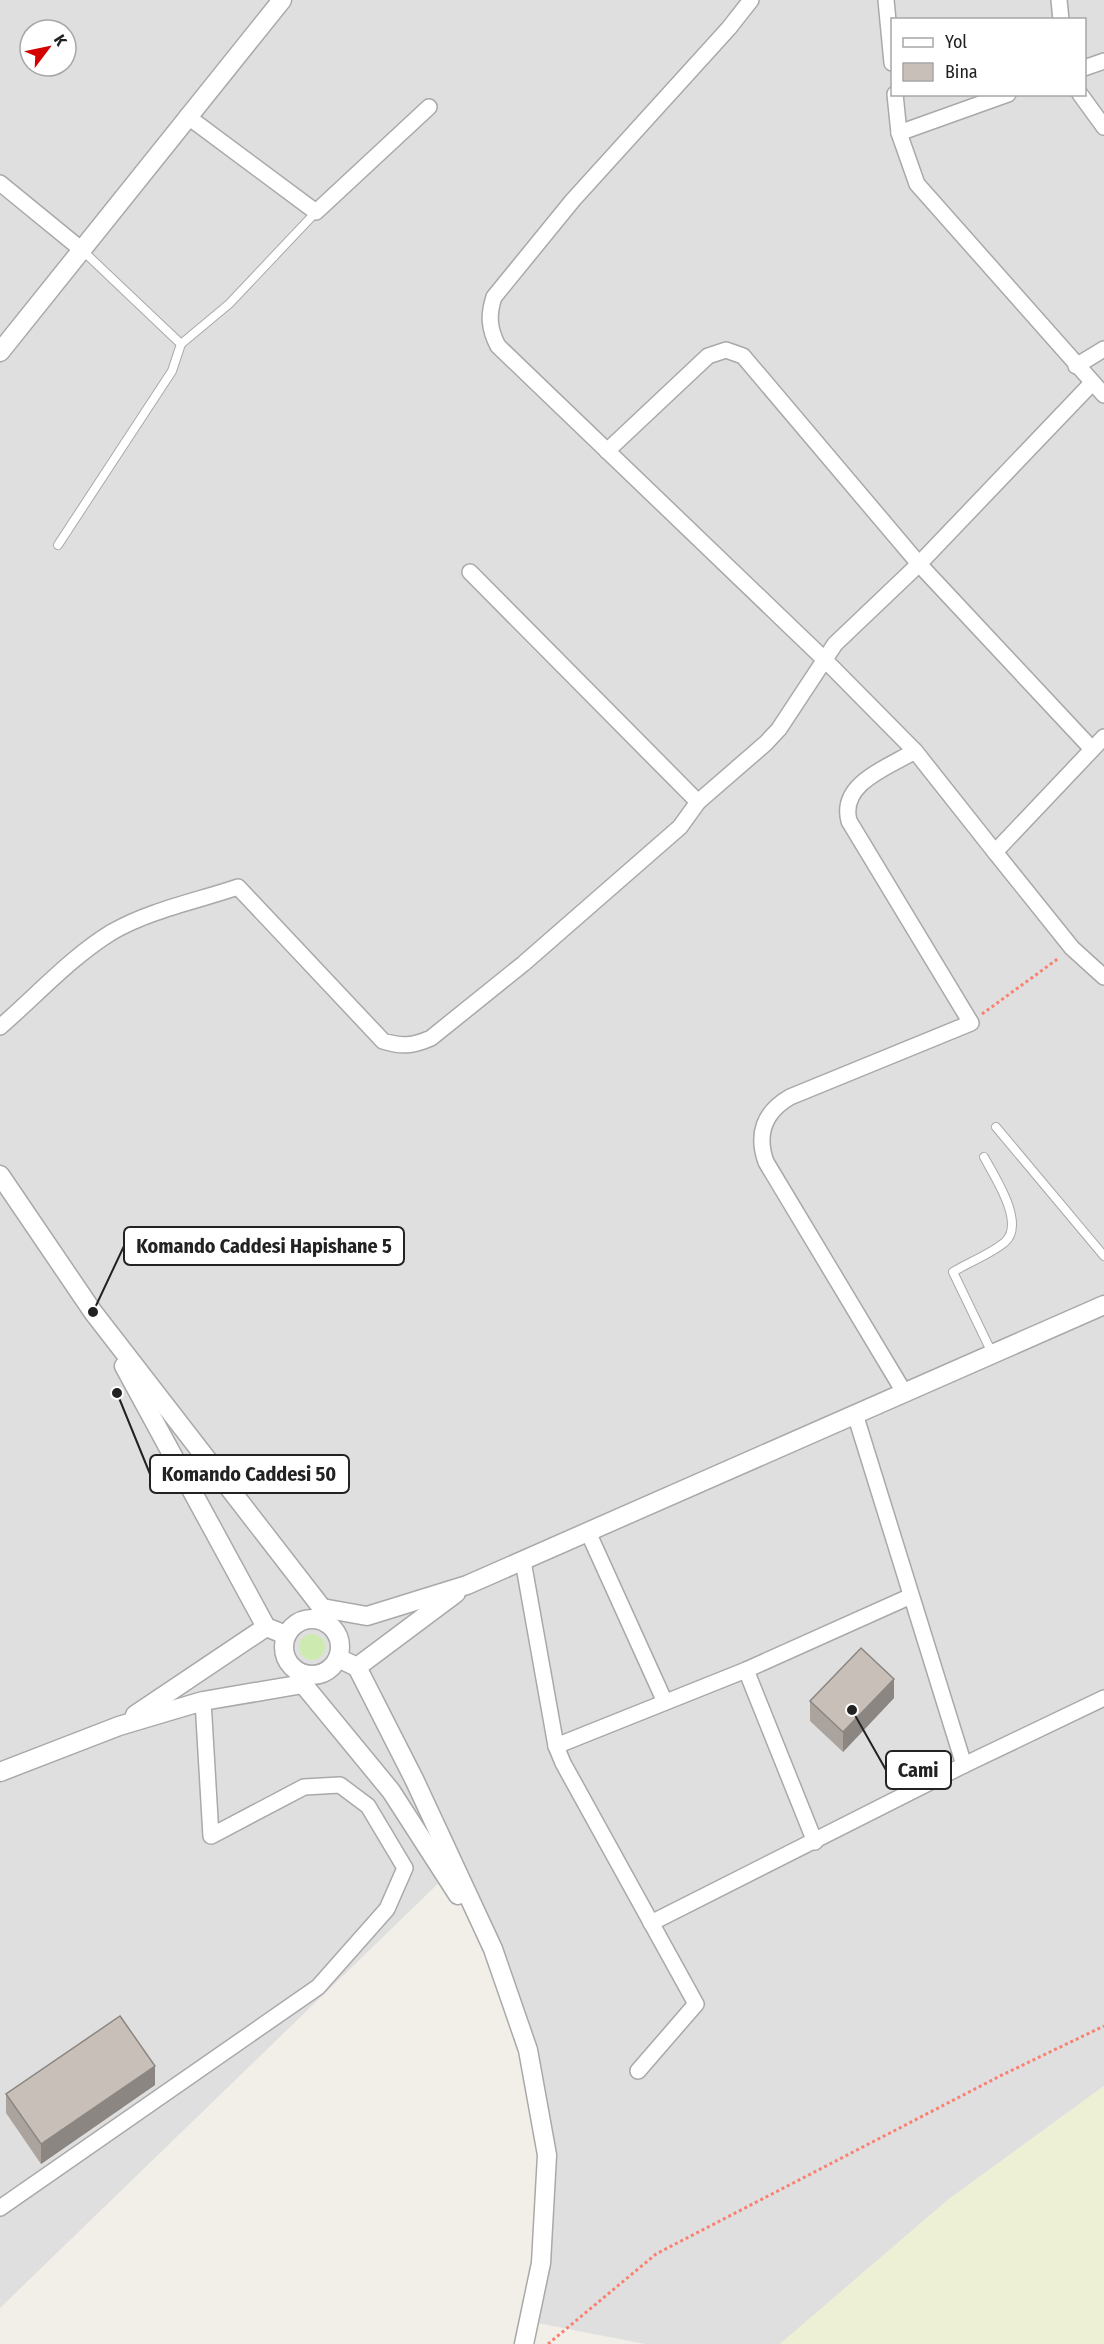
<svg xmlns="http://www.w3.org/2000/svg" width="1104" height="2344" viewBox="0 0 1104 2344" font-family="'Fira Sans Condensed',sans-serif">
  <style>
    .residential { fill: #e0dfdf; fill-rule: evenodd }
    .farmland { fill: #eef0d5 }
    .grass { fill: #cdebb0 }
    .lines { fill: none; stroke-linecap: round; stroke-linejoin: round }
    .service-casing { stroke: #a9a9a9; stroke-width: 10 }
    .minor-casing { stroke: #a9a9a9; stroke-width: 18 }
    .tertiary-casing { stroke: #a9a9a9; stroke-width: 21 }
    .path { stroke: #fa8072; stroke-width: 3; stroke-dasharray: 3 3; stroke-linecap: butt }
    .service { stroke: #fff; stroke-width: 8 }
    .minor { stroke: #fff; stroke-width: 15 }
    .tertiary { stroke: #fff; stroke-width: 18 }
    .wall { fill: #aba49e }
    .shaded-wall { fill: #8b8681 }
    .building { fill: #c7bfb8; stroke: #8b8681; stroke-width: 1.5 }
    .leader { fill: none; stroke: #222; stroke-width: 2 }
    .callout-dot { fill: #222; stroke: #fff; stroke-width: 2 }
    .callout { fill: #fff; stroke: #222; stroke-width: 2 }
    .callout-label { font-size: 20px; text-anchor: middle; font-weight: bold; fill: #222 }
  </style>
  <rect width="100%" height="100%" fill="#f2efe9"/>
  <!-- residential -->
  <path class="residential" d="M 0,0 L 1104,0 L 1104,2086 L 949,2199 L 780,2344 L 645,2344 L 522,2320 L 535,2258 L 538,2163 L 529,2086 L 498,1977 L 449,1873 L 0,2308 ZM 892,20 L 1084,20 L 1084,94 L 892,94 ZM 30,30 L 66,30 L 66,66 L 30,66 Z"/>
  <!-- farmland -->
  <polygon class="farmland" points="1104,2086 1104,2344 780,2344 949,2199"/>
  <!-- grass -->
  <circle class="grass" cx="312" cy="1647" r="13"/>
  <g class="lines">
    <defs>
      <g id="service">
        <polyline points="82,250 181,344"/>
        <polyline points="58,545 172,371 181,344 229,304 316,212"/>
        <polyline points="996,1127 1104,1256"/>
        <path d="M 984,1157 C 994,1176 1026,1223 1005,1242 C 991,1254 969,1262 953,1272 L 992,1353"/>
      </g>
      <g id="minor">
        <path d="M 751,0 L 729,28 L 573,200 L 494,297 C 488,315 489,329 498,346 L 825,660 L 915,751 L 995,852 L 1104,737"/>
        <polyline points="886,0 892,63"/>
        <polyline points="1059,0 1061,20"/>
        <polyline points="1084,68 1104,61"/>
        <polyline points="895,94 899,133 917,184 1104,395"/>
        <polyline points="1080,94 1104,127"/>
        <polyline points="187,116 316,212 429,107"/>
        <polyline points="899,133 1008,94"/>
        <polyline points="0,183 82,250"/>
        <polyline points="1076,366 1104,349"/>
        <polyline points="607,451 708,356 726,350 743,356 919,564 1092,749"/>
        <polyline points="470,572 698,802"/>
        <polyline points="995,852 1072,948 1104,977"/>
        <path d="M 0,1027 C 36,996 71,957 112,932 C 150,910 197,901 238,887 L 383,1041 C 402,1047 413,1046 431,1038 L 523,964 L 680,827 L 698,802 L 766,743 L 779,729 L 835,644 L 919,564 L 1092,383"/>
        <path d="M 904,1392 L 766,1162 C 756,1134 764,1112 790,1097 L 971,1023 L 849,821 C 839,783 889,767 915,751"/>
        <polyline points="855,1414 964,1765"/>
        <polyline points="588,1532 665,1702"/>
        <polyline points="523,1561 556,1746 563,1763 696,2004 638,2071"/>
        <polyline points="746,1670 815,1842"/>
        <polyline points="556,1746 746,1670 911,1596"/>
        <polyline points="651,1923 964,1765 1104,1698"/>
        <polyline points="0,2208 318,1987 387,1909 405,1868 368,1806 340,1785 304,1787 211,1836 203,1701"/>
      </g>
      <g id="tertiary">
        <polyline points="0,352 282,0"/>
        <polyline points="0,1175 93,1312 322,1608 323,1619"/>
        <polyline points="124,1366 266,1627 286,1635"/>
        <polyline points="322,1608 367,1616 467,1585 1104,1305"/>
        <circle cx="312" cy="1647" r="28"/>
        <polyline points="338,1658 357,1667 414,1779 493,1949 528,2050 547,2155 541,2263 524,2344"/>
        <polyline points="357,1667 456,1593"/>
        <polyline points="303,1684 391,1791 458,1895"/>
        <polyline points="135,1715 266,1627"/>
        <polyline points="0,1772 119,1726 203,1701 303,1684"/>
      </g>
    </defs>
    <!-- service casing -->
    <use href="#service" class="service-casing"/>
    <!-- minor casing -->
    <use href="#minor" class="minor-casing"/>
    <!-- tertiary casing -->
    <use href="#tertiary" class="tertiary-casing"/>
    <!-- path -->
    <g class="path">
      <polyline points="982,1014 1059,958"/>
      <polyline points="548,2344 656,2254 1000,2076 1104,2026"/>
    </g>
    <!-- service -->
    <use href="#service" class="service"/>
    <!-- minor -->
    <use href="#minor" class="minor"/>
    <!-- tertiary -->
    <use href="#tertiary" class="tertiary"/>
  </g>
  <!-- wall -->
  <g class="wall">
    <polygon points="894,1698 843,1752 810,1721 810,1701"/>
    <polygon points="155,2085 41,2164 6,2113 6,2094"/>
  </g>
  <!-- shaded-wall -->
  <g class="shaded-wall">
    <polygon points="894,1679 894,1698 843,1752 843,1732"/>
    <polygon points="155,2066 155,2085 41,2164 41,2144"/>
  </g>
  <!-- building -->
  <g class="building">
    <polygon points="861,1648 894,1679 843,1732 810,1701"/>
    <polygon points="120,2016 155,2066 41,2144 6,2094"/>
  </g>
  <!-- callouts -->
  <path class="leader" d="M93 1312L124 1246M117 1393L150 1474M852 1710L886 1770"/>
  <g class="callout-dot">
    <circle cx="93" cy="1312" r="6"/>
    <circle cx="117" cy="1393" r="6"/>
    <circle cx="852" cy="1710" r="6"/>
  </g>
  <g class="callout">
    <rect x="124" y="1227" width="280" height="38" rx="6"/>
    <rect x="150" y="1455" width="199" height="38" rx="6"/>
    <rect x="886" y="1751" width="65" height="38" rx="6"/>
  </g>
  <g class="callout-label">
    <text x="264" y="1253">Komando Caddesi Hapishane 5</text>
    <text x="249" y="1481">Komando Caddesi 50</text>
    <text x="918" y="1777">Cami</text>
  </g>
  <!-- legend -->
  <rect x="891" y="18" width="195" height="78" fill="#ffffff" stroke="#a7a7a7" stroke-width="1.5"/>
  <rect x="903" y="38" width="30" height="9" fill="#ffffff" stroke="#a7a7a7" stroke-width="1.5"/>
  <text x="945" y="48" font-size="18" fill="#222222">Yol</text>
  <rect x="903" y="63" width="30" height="18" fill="#c7bfb8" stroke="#a7a7a7" stroke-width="1.5"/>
  <text x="945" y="78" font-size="18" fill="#222222">Bina</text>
  <!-- north arrow -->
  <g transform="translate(48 48) rotate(58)"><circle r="28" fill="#ffffff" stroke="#a7a7a7" stroke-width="1.5"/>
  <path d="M0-4.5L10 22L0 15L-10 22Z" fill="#d40000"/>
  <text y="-9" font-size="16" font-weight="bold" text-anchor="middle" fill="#222222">K</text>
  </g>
</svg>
